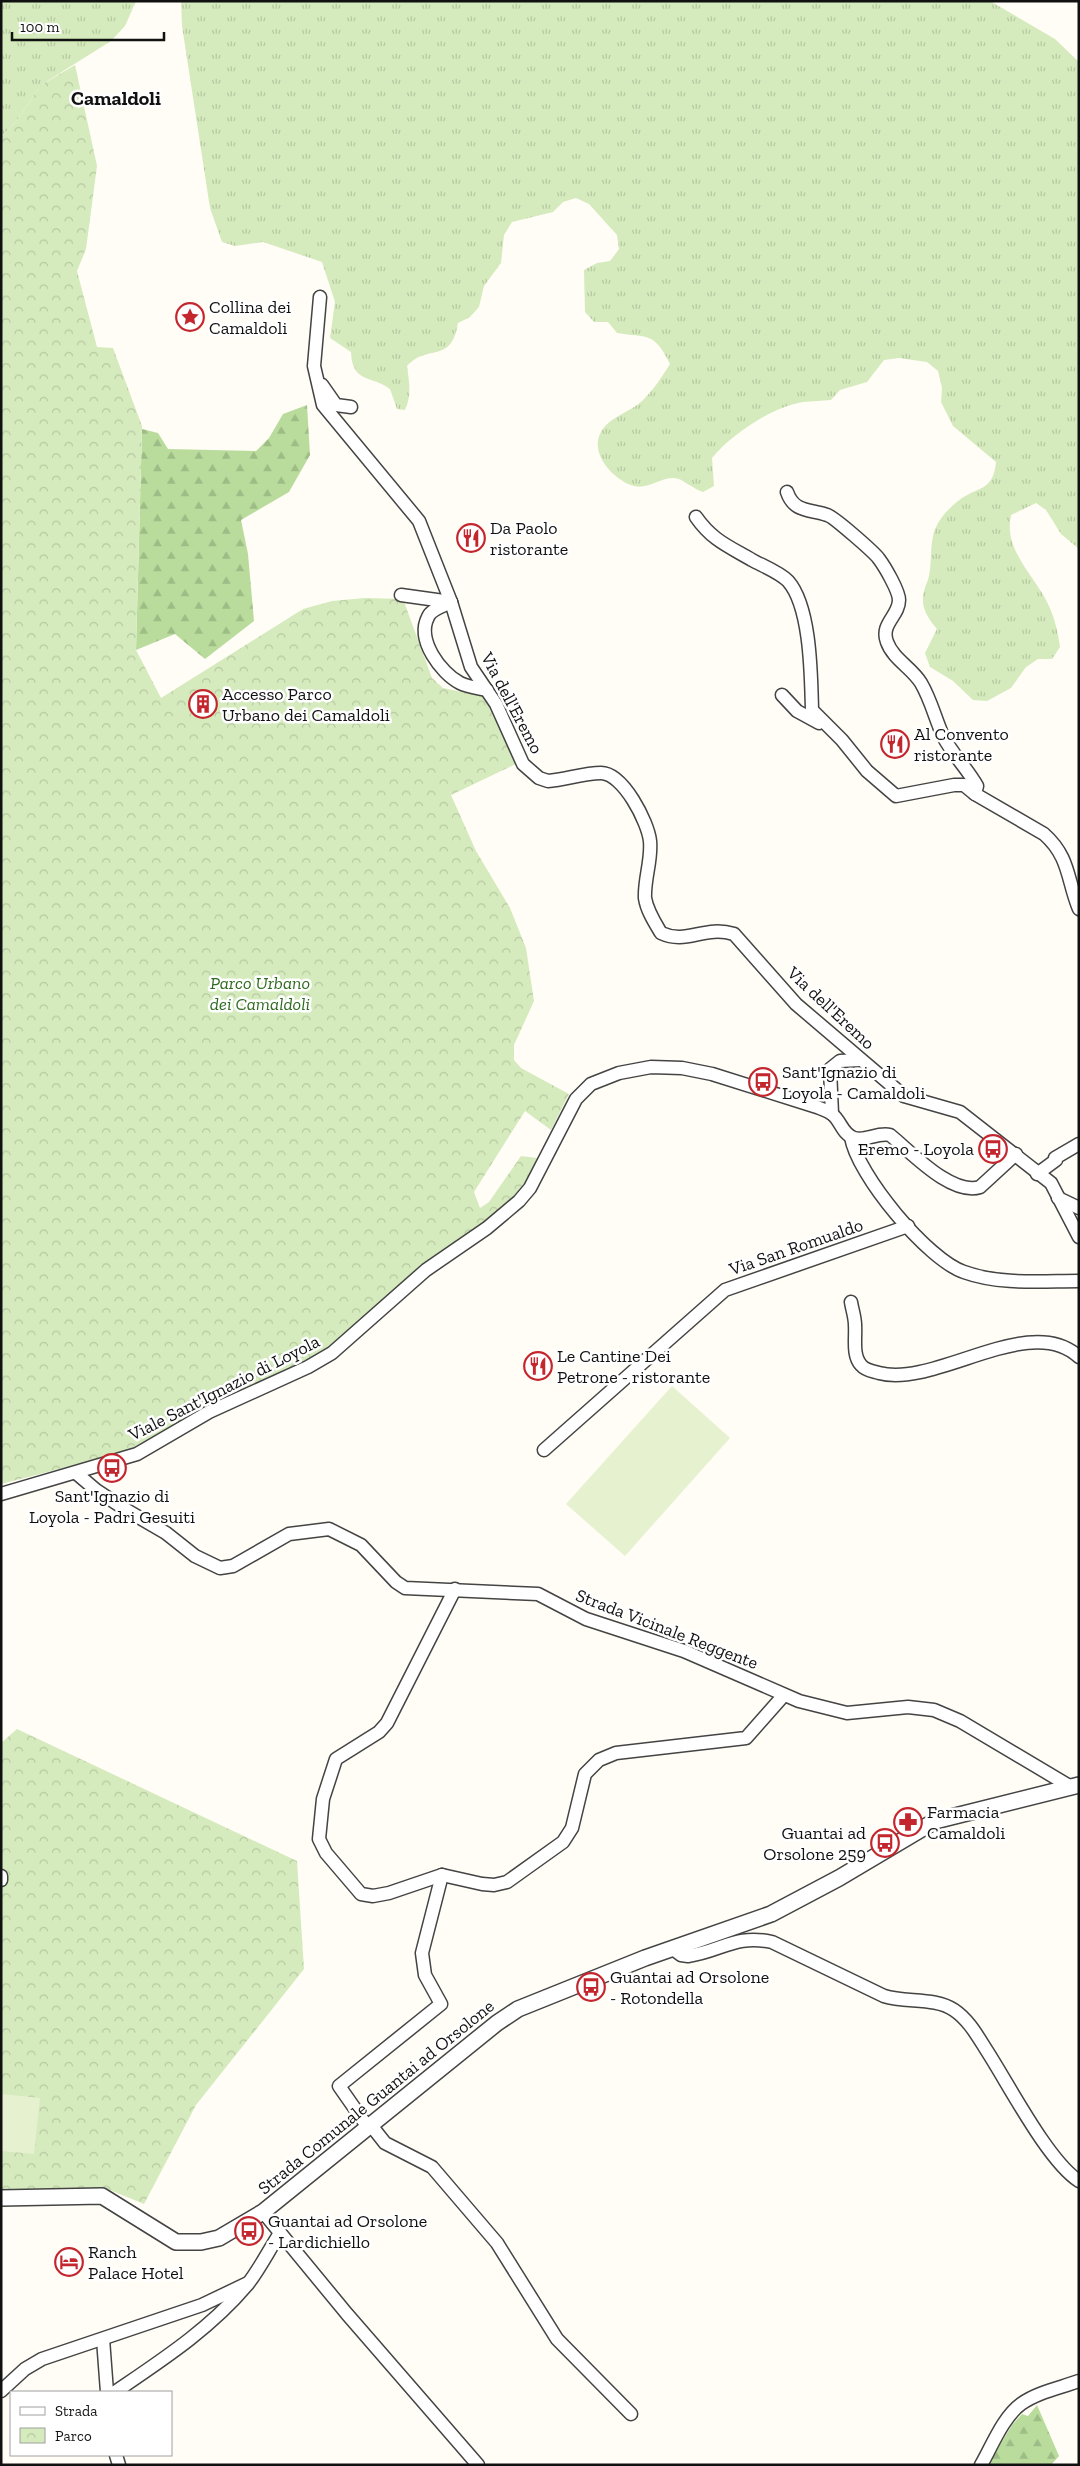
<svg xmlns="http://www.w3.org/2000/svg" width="1080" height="2466" viewBox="0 0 1080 2466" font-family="'Zilla Slab',serif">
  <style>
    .grass { fill: url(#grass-tufts) }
    .forest { fill: url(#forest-firs) }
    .park { fill: url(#park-crowns) }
    .pitch { fill: #e6f2cf }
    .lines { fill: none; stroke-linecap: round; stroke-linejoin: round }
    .minor-casing { stroke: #444; stroke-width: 15 }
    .tertiary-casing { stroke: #444; stroke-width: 18 }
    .minor { stroke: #fff; stroke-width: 12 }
    .tertiary { stroke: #fff; stroke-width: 15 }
    .labels { text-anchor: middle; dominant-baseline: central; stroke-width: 5; stroke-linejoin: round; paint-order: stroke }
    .poi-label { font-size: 18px; fill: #111; stroke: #fff; text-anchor: start }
    .street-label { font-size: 18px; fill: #111; stroke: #fff }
    .park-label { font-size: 18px; font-style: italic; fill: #2f6b1f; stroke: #fff }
    .quarter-label { font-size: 20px; font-weight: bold; fill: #111; stroke: #fff }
  </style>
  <defs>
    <pattern id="grass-tufts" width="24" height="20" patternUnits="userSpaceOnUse" patternTransform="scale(1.25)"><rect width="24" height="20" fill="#d5ebbd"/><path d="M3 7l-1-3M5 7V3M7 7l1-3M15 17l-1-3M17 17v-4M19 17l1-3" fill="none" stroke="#b6c8a1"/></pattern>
    <pattern id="forest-firs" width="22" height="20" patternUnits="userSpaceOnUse" patternTransform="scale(1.25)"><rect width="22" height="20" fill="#b9dc9c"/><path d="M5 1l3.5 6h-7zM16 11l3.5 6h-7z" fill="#9ebc85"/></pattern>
    <pattern id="park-crowns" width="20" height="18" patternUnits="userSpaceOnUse" patternTransform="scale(1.25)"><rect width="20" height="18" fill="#d5ebbd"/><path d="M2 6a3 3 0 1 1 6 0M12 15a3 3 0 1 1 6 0" fill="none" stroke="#b6c8a1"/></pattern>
  </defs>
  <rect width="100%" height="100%" fill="#fffdf5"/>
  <!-- grass -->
  <g class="grass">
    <polygon points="1,1 136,1 125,26 111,41 41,85 15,123 1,137"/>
    <path d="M 181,1 L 990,1 L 1055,39 L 1079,62 L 1079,549 L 1061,534 L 1046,510 L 1036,503 L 1011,515 C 1003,551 1035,575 1049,606 C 1055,619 1058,633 1060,647 L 1052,659 L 1038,659 L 1026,667 L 1011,688 L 987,701 L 973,700 L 953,681 L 930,667 L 925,653 L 937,629 C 927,617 920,606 924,591 C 925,586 928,581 929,576 C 933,557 928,537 940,520 C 944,513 955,503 962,498 C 981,486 993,490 996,462 L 953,426 L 941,402 L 942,388 L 938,371 L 927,362 L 899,358 L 884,360 L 867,382 L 840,390 L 831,400 C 822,401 812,401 803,402 C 772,407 732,434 712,458 L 714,486 L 703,492 C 694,489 686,482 679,479 C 664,474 650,490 634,486 C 615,481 590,455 600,434 C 608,416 633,412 645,398 C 655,388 663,375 670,364 C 654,331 647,338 617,333 L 608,322 L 594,322 L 585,312 L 584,270 L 597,263 L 610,261 L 619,249 L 617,235 L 589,204 L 576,198 L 563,202 L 553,212 L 512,222 L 504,235 L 501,263 L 484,286 L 479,307 L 470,317 L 458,323 C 451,365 428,343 407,366 C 409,382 412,395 405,410 L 397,409 L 390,389 C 372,375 352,384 351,352 L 330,338 L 335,302 L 322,262 L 263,242 L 235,246 L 222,242 L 210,208 L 182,26 Z"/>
  </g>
  <!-- forest -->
  <g class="forest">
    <polygon points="307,405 310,455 289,492 241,520 248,554 254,621 205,659 175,634 136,650 142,429 158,433 168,449 256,451 269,438 283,414"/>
    <polygon points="1037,2405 1059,2456 1051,2465 988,2465 1012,2425 1022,2414 1028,2416"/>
  </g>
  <!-- park -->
  <g class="park">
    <polygon points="75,65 97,166 86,249 77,271 97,347 113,348 142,426 136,650 161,698 303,609 332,601 365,598 403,599 432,678 443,688 486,697 494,709 518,763 451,795 476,851 510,908 526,948 534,1001 514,1045 514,1060 521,1068 569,1094 551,1130 525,1111 474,1192 480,1208 489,1202 521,1156 537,1158 530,1179 508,1207 421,1268 333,1345 312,1359 121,1453 1,1484 1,137 15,123 41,85"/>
    <polygon points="17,1729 297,1861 304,1969 196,2105 144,2204 105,2188 1,2190 1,1743"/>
  </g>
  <!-- pitch -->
  <g class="pitch">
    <polygon points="672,1386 730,1438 625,1556 566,1504"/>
    <polygon points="1,2094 40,2098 34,2154 1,2151"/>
  </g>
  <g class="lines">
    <defs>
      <g id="minor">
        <path d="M 320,297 L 314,366 L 323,405 L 419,521 L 451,602 L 471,667 L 496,704 L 523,764 L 539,778 L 548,781 C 565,780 583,773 601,773 C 623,773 648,822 650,841 C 652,860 644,879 645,898 C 647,911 655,923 661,933 C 687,945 704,925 734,934 L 796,1004 L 904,1096 L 960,1112 L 1051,1183 L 1079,1237"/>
        <polyline points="322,385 336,405 351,407"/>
        <path d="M 787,492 C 794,513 811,509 827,515 C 833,516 875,553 879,559 C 885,567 899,591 899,600 C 899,616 880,624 887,642 C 893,659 912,668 921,683 C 931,700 935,718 943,736 C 952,754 967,768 977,786 L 975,794 L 1044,834 C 1070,857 1067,880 1079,909"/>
        <path d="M 696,517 C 712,540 728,546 752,560 C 763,566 779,572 788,581 C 811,607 811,676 812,710 L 842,740 L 867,771 L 896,796 L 954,785 L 964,785 L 975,794"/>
        <polyline points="401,595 451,602"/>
        <path d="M 451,602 C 444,606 431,609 428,617 C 416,640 441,673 460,683 C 468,687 478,688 487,690"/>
        <polyline points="782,695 797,711 819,723"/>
        <polyline points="832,1114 830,1069 840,1061 860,1060"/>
        <path d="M 851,1137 C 857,1175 928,1260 964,1272 C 1000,1285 1041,1281 1079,1281"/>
        <polyline points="1037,1174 1056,1160 1055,1158 1079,1144"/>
        <polyline points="1058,1198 1079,1208"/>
        <path d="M 851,1302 C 852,1309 855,1317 855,1325 C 856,1338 852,1355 861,1365 C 866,1371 873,1371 879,1373 C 936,1388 1030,1311 1079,1357"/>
        <polyline points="544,1450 725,1290 908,1226"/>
        <polyline points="76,1473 96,1490 128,1511 166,1533 195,1556 220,1568 233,1566 289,1534 329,1529 361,1545 396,1582 405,1588 538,1594 586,1619 684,1651 799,1701 847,1713 908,1707 934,1710 960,1721 1071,1787"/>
        <path d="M 1,1494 L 137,1454 L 209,1412 L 308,1367 L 332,1353 L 426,1270 L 487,1228 L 519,1201 L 530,1188 L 576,1099 L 591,1084 L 619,1073 L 651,1067 L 682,1068 L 712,1074 L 817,1107 C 822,1109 828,1111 832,1114 C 841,1121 842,1134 854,1138 C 865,1142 877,1132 890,1135 C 910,1151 951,1196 980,1187 L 1016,1154"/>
        <polyline points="455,1589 387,1723 379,1732 336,1759 323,1799 319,1839 326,1853 361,1894 373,1896 389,1893 442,1875 482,1884 494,1885 507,1882 563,1842 572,1828 585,1774 599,1760 616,1753 746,1738 784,1695"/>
        <polyline points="1,1876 1,1880"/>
        <path d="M 673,1949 L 681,1955 L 688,1956 C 722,1951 735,1934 772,1942 L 884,1996 C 906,2003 935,1997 954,2010 C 969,2020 978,2037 987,2051 C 1009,2085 1048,2161 1079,2181"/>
        <polyline points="370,2124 385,2143 432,2167 497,2243 557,2339 631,2414"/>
        <polyline points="367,2126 339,2086 441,2004 425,1975 422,1953 442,1875"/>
        <polyline points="263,2212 347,2314 478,2465"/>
        <polyline points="103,2339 107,2392"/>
        <polyline points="1,2391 25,2369 42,2359 202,2305 248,2283"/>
        <path d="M 115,2392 C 162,2360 210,2329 247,2285 C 259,2270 269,2250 280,2233"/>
        <polyline points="116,2455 119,2465"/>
        <path d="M 981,2465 C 992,2446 1003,2417 1021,2404 C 1038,2392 1060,2388 1079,2381"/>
      </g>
      <polyline id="tertiary" points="1,2198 102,2196 176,2242 201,2242 219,2238 263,2212 497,2023 518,2009 645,1958 771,1914 839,1878 935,1821 1079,1785"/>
    </defs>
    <!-- minor casing -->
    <use href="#minor" class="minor-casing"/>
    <!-- tertiary casing -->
    <use href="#tertiary" class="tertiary-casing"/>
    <!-- minor -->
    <use href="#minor" class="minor"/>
    <!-- tertiary -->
    <use href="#tertiary" class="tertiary"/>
  </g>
  <!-- icons -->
  <defs>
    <symbol id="sight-ring" viewBox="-11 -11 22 22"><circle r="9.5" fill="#fff" stroke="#c4262e" stroke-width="1.5"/><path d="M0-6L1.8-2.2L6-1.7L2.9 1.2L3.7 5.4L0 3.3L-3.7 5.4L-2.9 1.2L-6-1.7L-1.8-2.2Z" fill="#c4262e"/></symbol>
    <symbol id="restaurant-ring" viewBox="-11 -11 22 22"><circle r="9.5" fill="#fff" stroke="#c4262e" stroke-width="1.5"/><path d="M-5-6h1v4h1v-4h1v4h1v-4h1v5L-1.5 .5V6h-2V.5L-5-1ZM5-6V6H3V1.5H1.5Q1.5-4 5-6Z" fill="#c4262e"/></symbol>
    <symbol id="building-ring" viewBox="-11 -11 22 22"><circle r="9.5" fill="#fff" stroke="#c4262e" stroke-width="1.5"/><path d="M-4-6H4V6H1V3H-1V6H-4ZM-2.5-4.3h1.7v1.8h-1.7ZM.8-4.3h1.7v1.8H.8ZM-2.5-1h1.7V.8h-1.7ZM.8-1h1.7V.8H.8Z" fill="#c4262e"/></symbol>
    <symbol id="bus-ring" viewBox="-11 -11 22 22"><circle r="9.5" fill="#fff" stroke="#c4262e" stroke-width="1.5"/><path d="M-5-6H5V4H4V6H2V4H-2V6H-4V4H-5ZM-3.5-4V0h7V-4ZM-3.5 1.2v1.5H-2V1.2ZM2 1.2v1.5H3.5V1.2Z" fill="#c4262e"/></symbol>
    <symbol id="pharmacy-ring" viewBox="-11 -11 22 22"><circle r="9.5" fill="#fff" stroke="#c4262e" stroke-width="1.5"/><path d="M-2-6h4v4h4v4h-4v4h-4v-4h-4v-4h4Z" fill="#c4262e"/></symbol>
    <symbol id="hotel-ring" viewBox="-11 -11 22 22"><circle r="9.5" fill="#fff" stroke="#c4262e" stroke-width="1.5"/><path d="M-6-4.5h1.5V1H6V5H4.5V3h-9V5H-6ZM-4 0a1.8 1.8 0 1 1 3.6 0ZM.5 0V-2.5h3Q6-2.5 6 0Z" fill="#c4262e"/></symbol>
  </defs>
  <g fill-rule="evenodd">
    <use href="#sight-ring" x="174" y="301" width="32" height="32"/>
    <use href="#restaurant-ring" x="455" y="522" width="32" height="32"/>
    <use href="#building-ring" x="187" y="688" width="32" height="32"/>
    <use href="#restaurant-ring" x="879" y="728" width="32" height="32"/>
    <use href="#bus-ring" x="747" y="1066" width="32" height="32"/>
    <use href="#bus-ring" x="977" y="1133" width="32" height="32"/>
    <use href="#restaurant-ring" x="522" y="1350" width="32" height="32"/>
    <use href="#bus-ring" x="96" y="1452" width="32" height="32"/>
    <use href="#pharmacy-ring" x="892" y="1806" width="32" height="32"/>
    <use href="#bus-ring" x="869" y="1827" width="32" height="32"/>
    <use href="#bus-ring" x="575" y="1971" width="32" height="32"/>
    <use href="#bus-ring" x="233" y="2215" width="32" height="32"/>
    <use href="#hotel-ring" x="53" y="2246" width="32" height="32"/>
  </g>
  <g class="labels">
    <!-- poi labels -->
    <g class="poi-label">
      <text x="209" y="307">Collina dei<tspan x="209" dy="21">Camaldoli</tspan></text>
      <text x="490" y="528">Da Paolo<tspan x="490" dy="21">ristorante</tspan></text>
      <text x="222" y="694">Accesso Parco<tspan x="222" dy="21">Urbano dei Camaldoli</tspan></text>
      <text x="914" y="734">Al Convento<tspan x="914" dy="21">ristorante</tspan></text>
      <text x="782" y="1072">Sant'Ignazio di<tspan x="782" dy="21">Loyola - Camaldoli</tspan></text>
      <text x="974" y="1149" text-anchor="end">Eremo - Loyola</text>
      <text x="557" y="1356">Le Cantine Dei<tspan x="557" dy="21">Petrone - ristorante</tspan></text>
      <text x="112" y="1496" text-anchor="middle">Sant'Ignazio di<tspan x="112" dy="21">Loyola - Padri Gesuiti</tspan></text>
      <text x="927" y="1812">Farmacia<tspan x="927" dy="21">Camaldoli</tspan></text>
      <text x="866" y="1833" text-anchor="end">Guantai ad<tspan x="866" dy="21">Orsolone 259</tspan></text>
      <text x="610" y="1977">Guantai ad Orsolone<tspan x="610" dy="21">- Rotondella</tspan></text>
      <text x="268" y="2221">Guantai ad Orsolone<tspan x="268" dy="21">- Lardichiello</tspan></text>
      <text x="88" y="2252">Ranch<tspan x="88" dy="21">Palace Hotel</tspan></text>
    </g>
    <!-- street labels -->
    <g class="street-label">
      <text transform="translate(512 703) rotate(62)">Via dell'Eremo</text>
      <text transform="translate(831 1008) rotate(43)">Via dell'Eremo</text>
      <text transform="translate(796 1247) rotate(-19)">Via San Romualdo</text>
      <text transform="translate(224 1388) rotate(-27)">Viale Sant'Ignazio di Loyola</text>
      <text transform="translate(667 1629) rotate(21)">Strada Vicinale Reggente</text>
      <text transform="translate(376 2097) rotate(-39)">Strada Comunale Guantai ad Orsolone</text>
    </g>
    <!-- park labels -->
    <g class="park-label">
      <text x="260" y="983">Parco Urbano<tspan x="260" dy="21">dei Camaldoli</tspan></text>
    </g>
    <!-- quarter labels -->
    <g class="quarter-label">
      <text x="116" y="98">Camaldoli</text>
    </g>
  </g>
  <!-- border -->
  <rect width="1080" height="2466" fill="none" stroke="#111111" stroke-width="5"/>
  <!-- legend -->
  <rect x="10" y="2391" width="162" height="65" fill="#ffffff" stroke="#a0a0a0"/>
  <rect x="20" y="2407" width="25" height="8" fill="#ffffff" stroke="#a0a0a0"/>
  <text x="55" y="2416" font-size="15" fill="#111111">Strada</text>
  <rect x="20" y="2428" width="25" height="15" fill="url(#park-crowns)" stroke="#a0a0a0"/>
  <text x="55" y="2441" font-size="15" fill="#111111">Parco</text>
  <!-- scale -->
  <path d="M12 32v8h152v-8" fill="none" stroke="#111111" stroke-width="2.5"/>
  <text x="20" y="32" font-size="15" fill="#111111" stroke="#ffffff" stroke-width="4" paint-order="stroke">100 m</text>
</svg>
